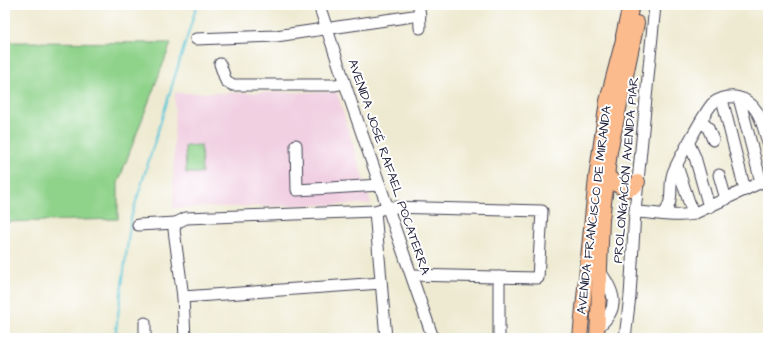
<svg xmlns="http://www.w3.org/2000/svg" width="773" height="343" viewBox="0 0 773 343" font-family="'Architects Daughter',sans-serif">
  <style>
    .built { fill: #f1d0e2 }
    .green { fill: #8fd38b; stroke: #587a63 }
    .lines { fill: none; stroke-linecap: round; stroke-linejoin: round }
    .stream { stroke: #5ec7da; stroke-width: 2 }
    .minor-casing { stroke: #414052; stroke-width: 13 }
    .major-casing { stroke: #414052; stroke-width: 16 }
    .highway-casing { stroke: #414052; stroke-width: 18 }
    .minor { stroke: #fff; stroke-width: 11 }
    .major { stroke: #fbbb8c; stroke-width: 14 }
    .highway { stroke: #fbbb8c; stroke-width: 16 }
    .labels { text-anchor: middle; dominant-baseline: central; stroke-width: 4; stroke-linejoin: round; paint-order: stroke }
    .street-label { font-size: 13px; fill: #22223b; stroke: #fff }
  </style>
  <rect width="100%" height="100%" fill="#fff"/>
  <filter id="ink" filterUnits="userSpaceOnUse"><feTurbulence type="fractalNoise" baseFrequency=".025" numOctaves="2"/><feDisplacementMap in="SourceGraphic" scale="8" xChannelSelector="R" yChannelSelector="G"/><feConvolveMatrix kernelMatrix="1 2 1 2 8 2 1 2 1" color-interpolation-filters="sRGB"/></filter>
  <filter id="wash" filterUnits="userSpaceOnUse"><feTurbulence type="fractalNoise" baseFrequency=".012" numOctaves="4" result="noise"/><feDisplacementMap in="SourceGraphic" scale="16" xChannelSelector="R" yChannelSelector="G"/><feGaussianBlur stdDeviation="0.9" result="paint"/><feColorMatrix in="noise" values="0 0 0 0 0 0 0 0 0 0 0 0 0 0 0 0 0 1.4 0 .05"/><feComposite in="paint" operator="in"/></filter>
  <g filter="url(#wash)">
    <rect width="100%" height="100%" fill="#eeead1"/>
    <!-- built -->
    <polygon class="built" points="337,92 371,204 173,208 175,93"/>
    <!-- green -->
    <g class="green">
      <polygon points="5,42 171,43 118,183 118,219 5,222"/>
      <polygon points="201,145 202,173 186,173 185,146"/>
    </g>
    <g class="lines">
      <!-- stream -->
      <polyline class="stream" points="115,338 131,218 197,5"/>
    </g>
  </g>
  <g filter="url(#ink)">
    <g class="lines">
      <defs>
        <g id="minor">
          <polyline points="319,5 351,102 433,338"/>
          <polyline points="419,5 420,28"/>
          <polyline points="196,39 276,36 420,15"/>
          <polyline points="220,64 226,81 233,85 335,85 344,83"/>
          <polyline points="739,98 761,182"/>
          <polyline points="722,99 745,190"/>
          <polyline points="702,121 708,128 713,140"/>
          <polyline points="689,144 695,157 709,207"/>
          <polyline points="296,145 297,190 380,185"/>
          <polyline points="677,166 693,214"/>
          <polyline points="719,175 726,199"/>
          <polyline points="375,211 386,338"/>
          <path d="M 635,212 C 654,212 674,218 693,214 L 768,179"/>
          <path d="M 664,214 C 675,199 668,189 673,173 C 677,162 705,112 712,104 C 718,99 727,96 735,97 C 759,101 762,123 768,143"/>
          <polyline points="138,225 176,223"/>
          <polyline points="499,277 499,336"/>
          <polyline points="183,297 381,283"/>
          <path d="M 598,327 C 621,308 615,292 599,270"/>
          <polyline points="145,338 145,323"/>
          <polyline points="185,338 183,297 174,230 176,223 186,218 375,211 388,207 542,211 538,278 412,275"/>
          <polyline points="625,338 630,296 635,212 655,5"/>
        </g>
        <g id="major">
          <polyline points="607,175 617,185 626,190 634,187 638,182"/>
          <polyline points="580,338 596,178 607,101 624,36"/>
          <polyline points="597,338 602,220 610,151 637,23"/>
        </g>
        <polyline id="highway" points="624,36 631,5"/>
      </defs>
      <!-- minor casing -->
      <use href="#minor" class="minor-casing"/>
      <!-- major casing -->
      <use href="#major" class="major-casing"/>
      <!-- highway casing -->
      <use href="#highway" class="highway-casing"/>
      <!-- minor -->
      <use href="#minor" class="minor"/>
      <!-- major -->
      <use href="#major" class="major"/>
      <!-- highway -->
      <use href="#highway" class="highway"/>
    </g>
  </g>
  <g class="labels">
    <!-- street labels -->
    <g class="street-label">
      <text transform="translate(389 167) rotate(71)">AVENIDA JOSÉ RAFAEL POCATERRA</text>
      <text transform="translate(626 170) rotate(-85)">PROLONGACIÓN AVENIDA PIAR</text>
      <text transform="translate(594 210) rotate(-83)">AVENIDA FRANCISCO DE MIRANDA</text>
    </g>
  </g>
  <!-- margin -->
  <rect width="773" height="343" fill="none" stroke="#fff" stroke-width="20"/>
</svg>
